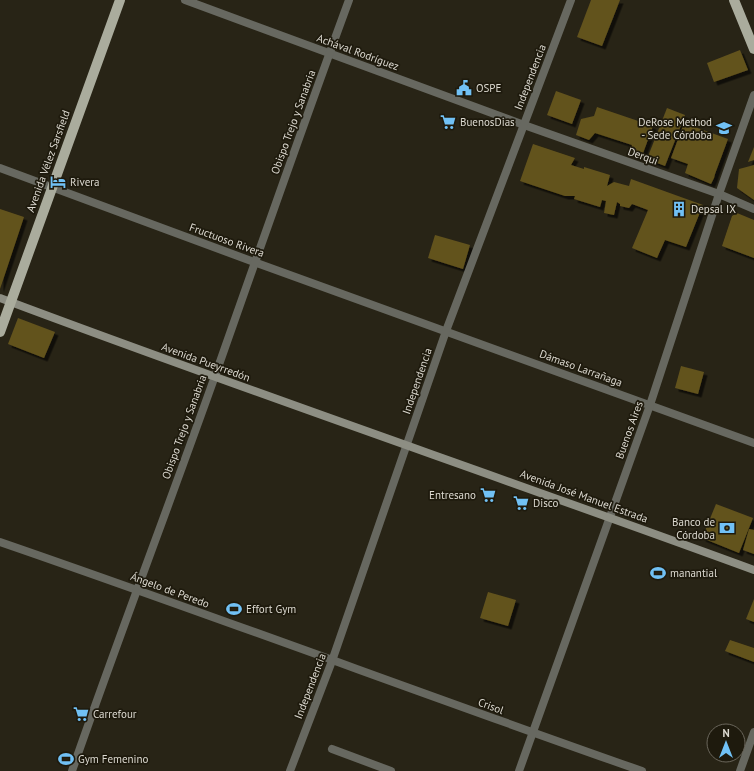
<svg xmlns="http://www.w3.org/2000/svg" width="754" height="771" viewBox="0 0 754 771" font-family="'PT Sans',sans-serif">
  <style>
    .building { fill: #62521d; filter: url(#shadow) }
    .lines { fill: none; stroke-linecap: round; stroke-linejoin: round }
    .street { stroke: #676860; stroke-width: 8 }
    .secondary { stroke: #8d8e83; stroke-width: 8 }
    .primary { stroke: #aaac9d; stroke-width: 10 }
    .labels { text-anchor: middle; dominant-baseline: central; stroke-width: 3.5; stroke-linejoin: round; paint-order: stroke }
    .street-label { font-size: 11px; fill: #dcd9d0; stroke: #1e1a0d }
    .poi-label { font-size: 11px; fill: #dcd9d0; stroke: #1e1a0d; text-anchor: start }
  </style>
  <defs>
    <filter id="shadow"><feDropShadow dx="3.5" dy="3.5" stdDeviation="0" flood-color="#0009"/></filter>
  </defs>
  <rect width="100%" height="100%" fill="#282416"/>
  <!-- building -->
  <g class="building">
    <polygon points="591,0 620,0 602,46 577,37"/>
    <polygon points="740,50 748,70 714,82 707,63"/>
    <polygon points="556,91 581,100 572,124 547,115"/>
    <polygon points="597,107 653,126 642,156 630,152 632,145 595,133 589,140 576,135 581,119 594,116"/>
    <polygon points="667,108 685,115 665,166 647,159"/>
    <polygon points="684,123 728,139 715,174 714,178 711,184 685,173 688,164 671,158"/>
    <polygon points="533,144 575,158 571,165 584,169 584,167 610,175 607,186 614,182 629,186 631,179 703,205 686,247 665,240 657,258 632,248 648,210 632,204 629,208 620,206 620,204 617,202 614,215 604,213 606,201 602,200 600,207 574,199 575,196 565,196 520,181"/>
    <polygon points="754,147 754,160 748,162"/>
    <polygon points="754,165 754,200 737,188 739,169"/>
    <polygon points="0,209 24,217 0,289"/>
    <polygon points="737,213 754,220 754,258 722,246 732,216"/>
    <polygon points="435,235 470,245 463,269 428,258"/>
    <polygon points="18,318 55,332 44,358 8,344"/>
    <polygon points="681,366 704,372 698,394 675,388"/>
    <polygon points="716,504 753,518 739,553 702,538"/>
    <polygon points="749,529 754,530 754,554 743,550"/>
    <polygon points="488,592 516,600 508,626 480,618"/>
    <polygon points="754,599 754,622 746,619"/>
    <polygon points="730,640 754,648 754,662 725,651"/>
  </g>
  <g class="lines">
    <!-- street -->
    <g class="street">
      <polyline points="185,0 524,125 719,194 754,209"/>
      <polyline points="0,168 254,262 754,443"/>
      <path d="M 0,542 C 215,616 428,696 642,771"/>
      <polyline points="332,749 391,771"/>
      <path d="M 72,771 C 118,639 168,508 215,376 C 259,251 303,125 349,0"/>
      <polyline points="290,771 332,661 446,331 571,0"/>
      <polyline points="519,771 650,405 719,194 754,95"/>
      <polyline points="740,771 754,732"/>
    </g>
    <!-- secondary -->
    <path class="secondary" d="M 0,298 C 250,392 503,478 754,570"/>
    <!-- primary -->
    <g class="primary">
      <polyline points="734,0 754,49"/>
      <polyline points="0,332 120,0"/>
    </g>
  </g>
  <!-- icons -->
  <defs>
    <symbol id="civic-bare" viewBox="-9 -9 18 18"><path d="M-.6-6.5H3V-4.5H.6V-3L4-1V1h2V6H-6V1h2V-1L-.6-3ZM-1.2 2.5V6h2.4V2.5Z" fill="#71c1f5" stroke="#1e1a0d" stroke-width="2.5" paint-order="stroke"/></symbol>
    <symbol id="supermarket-bare" viewBox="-9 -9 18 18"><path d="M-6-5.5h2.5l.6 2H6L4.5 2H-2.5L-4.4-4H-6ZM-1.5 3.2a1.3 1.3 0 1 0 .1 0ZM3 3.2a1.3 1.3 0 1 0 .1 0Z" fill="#71c1f5" stroke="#1e1a0d" stroke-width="2.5" paint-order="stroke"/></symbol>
    <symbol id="university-bare" viewBox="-9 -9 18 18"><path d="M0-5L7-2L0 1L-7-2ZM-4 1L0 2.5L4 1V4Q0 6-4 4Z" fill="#71c1f5" stroke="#1e1a0d" stroke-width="2.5" paint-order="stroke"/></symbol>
    <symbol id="hotel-bare" viewBox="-9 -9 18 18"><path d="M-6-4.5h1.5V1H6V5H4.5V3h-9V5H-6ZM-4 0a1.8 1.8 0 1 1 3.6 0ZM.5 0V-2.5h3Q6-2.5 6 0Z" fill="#71c1f5" stroke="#1e1a0d" stroke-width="2.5" paint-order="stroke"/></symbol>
    <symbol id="building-bare" viewBox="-9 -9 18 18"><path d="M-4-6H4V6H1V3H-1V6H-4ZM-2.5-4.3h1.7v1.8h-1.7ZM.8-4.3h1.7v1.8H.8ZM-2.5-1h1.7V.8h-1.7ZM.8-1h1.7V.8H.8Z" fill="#71c1f5" stroke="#1e1a0d" stroke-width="2.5" paint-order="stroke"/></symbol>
    <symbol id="bank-bare" viewBox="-9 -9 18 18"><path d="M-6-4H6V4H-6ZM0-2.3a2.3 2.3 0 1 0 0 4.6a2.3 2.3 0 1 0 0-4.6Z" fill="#71c1f5" stroke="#1e1a0d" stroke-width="2.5" paint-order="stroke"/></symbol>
    <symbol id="stadium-bare" viewBox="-9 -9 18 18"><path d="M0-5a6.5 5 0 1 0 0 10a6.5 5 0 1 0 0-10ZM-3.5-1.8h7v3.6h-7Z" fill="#71c1f5" stroke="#1e1a0d" stroke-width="2.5" paint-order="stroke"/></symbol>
  </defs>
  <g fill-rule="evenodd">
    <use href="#civic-bare" x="453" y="77" width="22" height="22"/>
    <use href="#supermarket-bare" x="437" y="111" width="22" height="22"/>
    <use href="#university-bare" x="713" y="117" width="22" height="22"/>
    <use href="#hotel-bare" x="47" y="171" width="22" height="22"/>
    <use href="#building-bare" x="668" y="198" width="22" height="22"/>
    <use href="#supermarket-bare" x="477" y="484" width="22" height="22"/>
    <use href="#supermarket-bare" x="510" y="492" width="22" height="22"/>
    <use href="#bank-bare" x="716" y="517" width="22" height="22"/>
    <use href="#stadium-bare" x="647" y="562" width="22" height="22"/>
    <use href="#stadium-bare" x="223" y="598" width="22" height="22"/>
    <use href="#supermarket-bare" x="70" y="703" width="22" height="22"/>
    <use href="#stadium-bare" x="55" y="748" width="22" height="22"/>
  </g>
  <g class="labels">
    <!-- street labels -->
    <g class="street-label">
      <text transform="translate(358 52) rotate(20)">Achával Rodríguez</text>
      <text transform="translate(530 77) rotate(-69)">Independencia</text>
      <text transform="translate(293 122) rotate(-70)">Obispo Trejo y Sanabria</text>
      <text transform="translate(643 156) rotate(20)">Derqui</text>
      <text transform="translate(48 161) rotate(-70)">Avenida Vélez Sarsfield</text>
      <text transform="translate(227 240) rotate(20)">Fructuoso Rivera</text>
      <text transform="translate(206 362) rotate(20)">Avenida Pueyrredón</text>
      <text transform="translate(581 368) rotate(20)">Dámaso Larrañaga</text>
      <text transform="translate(417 381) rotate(-71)">Independencia</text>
      <text transform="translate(184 427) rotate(-70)">Obispo Trejo y Sanabria</text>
      <text transform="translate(629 430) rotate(-70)">Buenos Aires</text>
      <text transform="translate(584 496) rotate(20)">Avenida José Manuel Estrada</text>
      <text transform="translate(170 590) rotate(20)">Ángelo de Peredo</text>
      <text transform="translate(310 686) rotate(-69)">Independencia</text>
      <text transform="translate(491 706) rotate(20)">Crisol</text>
    </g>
    <!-- poi labels -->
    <g class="poi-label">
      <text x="476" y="88">OSPE</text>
      <text x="460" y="122">BuenosDias</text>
      <text x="712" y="122" text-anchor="end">DeRose Method<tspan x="712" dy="13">- Sede Córdoba</tspan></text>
      <text x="70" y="182">Rivera</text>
      <text x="691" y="209">Depsal IX</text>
      <text x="476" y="495" text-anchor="end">Entresano</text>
      <text x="533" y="503">Disco</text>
      <text x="715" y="522" text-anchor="end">Banco de<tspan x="715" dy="13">Córdoba</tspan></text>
      <text x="670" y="573">manantial</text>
      <text x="246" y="609">Effort Gym</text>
      <text x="93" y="714">Carrefour</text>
      <text x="78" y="759">Gym Femenino</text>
    </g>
  </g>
  <!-- north arrow -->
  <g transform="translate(726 743)"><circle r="19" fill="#1e1a0d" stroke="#6a665b"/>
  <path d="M0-3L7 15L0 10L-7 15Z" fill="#71c1f5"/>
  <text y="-6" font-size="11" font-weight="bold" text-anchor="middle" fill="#dcd9d0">N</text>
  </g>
</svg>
